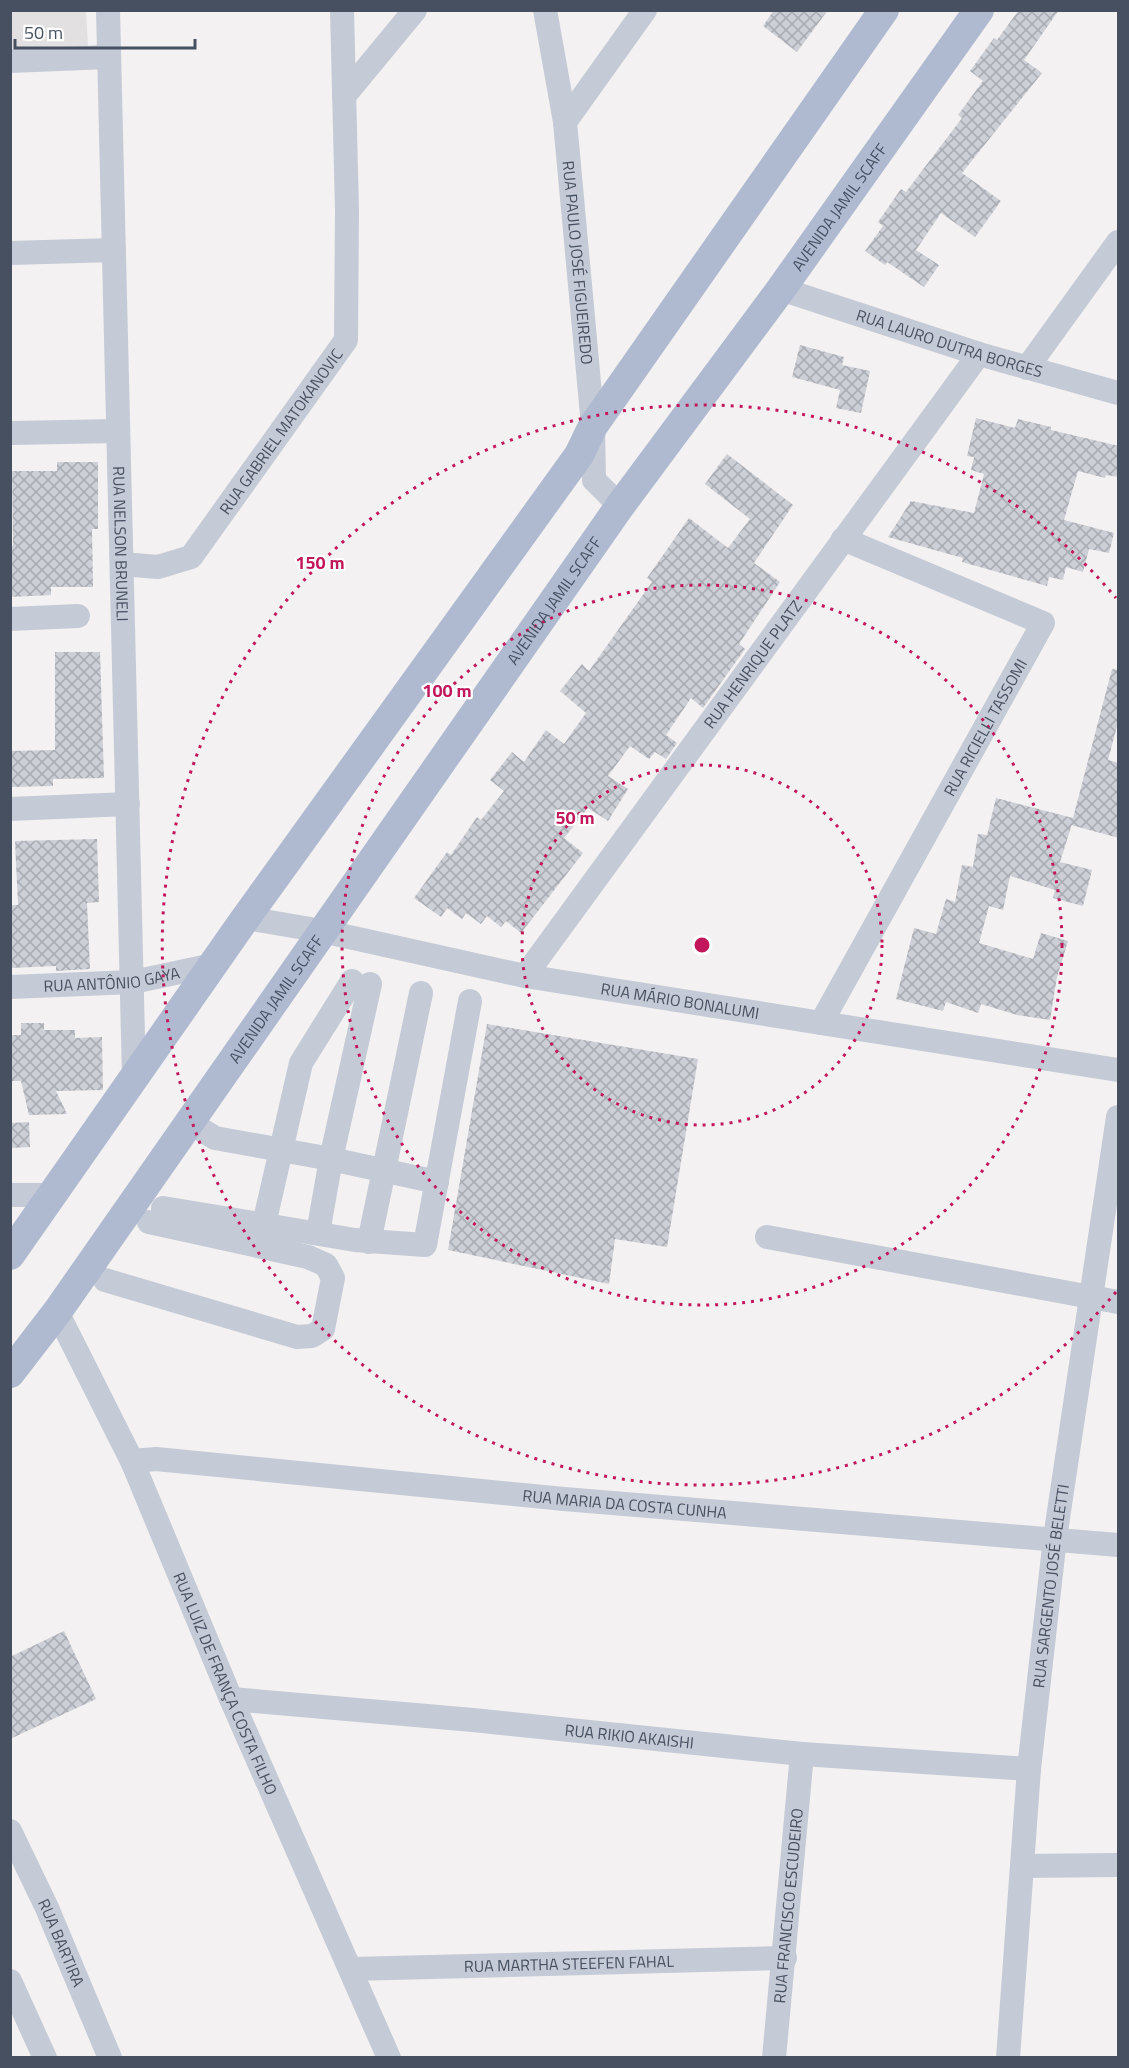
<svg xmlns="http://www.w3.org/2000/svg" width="1129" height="2068" viewBox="0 0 1129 2068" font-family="'Titillium Web',sans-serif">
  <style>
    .education { fill: #e2e0e0 }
    .building { fill: url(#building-cross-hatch) }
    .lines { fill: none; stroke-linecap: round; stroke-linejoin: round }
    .minor { stroke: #c4cad6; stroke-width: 24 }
    .major { stroke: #afbad1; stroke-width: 30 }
    .ring { fill: none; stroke: #c2185b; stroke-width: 3; stroke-dasharray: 3 6 }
    .labels { text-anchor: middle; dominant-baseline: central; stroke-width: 4.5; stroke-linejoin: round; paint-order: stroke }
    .street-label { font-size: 16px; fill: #475060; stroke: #fff }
    .centre { fill: #c2185b; stroke: #fff; stroke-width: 3 }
    .ring-label { font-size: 18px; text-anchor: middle; font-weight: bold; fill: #c2185b; stroke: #fff; stroke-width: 4.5; stroke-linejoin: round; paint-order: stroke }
  </style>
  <defs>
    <pattern id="building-cross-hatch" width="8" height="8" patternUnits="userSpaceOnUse" patternTransform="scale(1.5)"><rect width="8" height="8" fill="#cdcfd6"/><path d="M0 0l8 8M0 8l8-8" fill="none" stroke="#a8aab1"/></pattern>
  </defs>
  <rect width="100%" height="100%" fill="#f3f1f1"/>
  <!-- education -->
  <polygon class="education" points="10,11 86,11 88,46 11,48"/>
  <!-- building -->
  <g class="building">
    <polygon points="774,10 828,10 797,52 763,26"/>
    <polygon points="1019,10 1059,10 1024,60 1042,73 962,173 1001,201 975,237 941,213 916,250 939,265 924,287 887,262 885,265 865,251 883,226 878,222 901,189 906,192 962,118 958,115 983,81 970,71 994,38 997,40"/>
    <polygon points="800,345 844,357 842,365 870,371 861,413 836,408 840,390 792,377"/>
    <polygon points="976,418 1015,428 1018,419 1051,427 1051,430 1119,446 1119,477 1106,475 1105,478 1078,471 1064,520 1114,533 1109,553 1089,549 1083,572 1066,567 1063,580 1049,577 1047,586 962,562 963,558 888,537 911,501 974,513 984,474 971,470 974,457 967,456"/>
    <polygon points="727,454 793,505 754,563 780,582 739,644 745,649 703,708 691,698 666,735 677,743 666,759 655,752 649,759 630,746 608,776 628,789 608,821 588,808 564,838 583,853 521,933 506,921 501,927 487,916 481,924 466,913 462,919 447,908 441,917 414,898 447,852 451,855 477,817 481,820 504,791 490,780 512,752 524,762 546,730 564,744 586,713 560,691 582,664 589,671 652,582 647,578 689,518 728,548 750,519 705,484"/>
    <polygon points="57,462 98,462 98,529 92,529 93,587 51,587 51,595 10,597 10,546 13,546 12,471 57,471"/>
    <polygon points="55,652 100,652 104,778 53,779 53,786 10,787 10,751 55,750"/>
    <polygon points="1112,669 1119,670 1119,719 1108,760 1119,763 1119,838 1071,825 1073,821 1060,862 1092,870 1083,906 1053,898 1055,890 1010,876 1003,910 989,906 979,943 1033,959 1041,933 1068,941 1057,977 1050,1020 1017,1015 981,1004 978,1013 946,1002 943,1011 896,999 914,928 936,934 946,899 955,902 962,865 973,867 978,834 987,835 996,798 1073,818"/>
    <polygon points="97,839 99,902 87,903 90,969 56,971 56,966 10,968 10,905 18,905 15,841"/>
    <polygon points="21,1023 44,1023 44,1030 75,1030 75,1038 102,1037 103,1090 56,1091 67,1114 29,1115 21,1081 10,1081 10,1035 21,1035"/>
    <polygon points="487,1024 698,1059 667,1247 615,1239 609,1284 448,1250"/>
    <polygon points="29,1122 30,1147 10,1148 10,1123"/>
    <polygon points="64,1631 96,1699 10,1739 10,1657"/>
  </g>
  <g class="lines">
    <!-- minor -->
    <g class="minor">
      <path id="s1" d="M 108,10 L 134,1078"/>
      <path id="s2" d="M 545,10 L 565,122 L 593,426 L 594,480 L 620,506"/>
      <polyline points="10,61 109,57"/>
      <polyline points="344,96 415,10"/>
      <polyline points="565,122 645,10"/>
      <polyline points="10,253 114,250"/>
      <path id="s3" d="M 781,289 L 979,354 L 1118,393"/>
      <polyline points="1027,368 1118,242"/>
      <polyline points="10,433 118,431"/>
      <path id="s4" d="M 122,564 L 158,567 L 191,557 L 346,340 L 347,210 L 342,10"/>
      <polyline points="10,619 78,616"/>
      <polyline points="10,809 128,804"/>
      <path id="s5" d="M 246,918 L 322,931 L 525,976 L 1118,1070"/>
      <path id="s6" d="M 525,976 L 979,354"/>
      <path id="s7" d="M 10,987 L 133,982 L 213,965"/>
      <path id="s8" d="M 821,1023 L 1043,623 L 843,539"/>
      <polyline points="189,1122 215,1138 331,1159 437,1182"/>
      <polyline points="10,1195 52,1195"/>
      <polyline points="163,1208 355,1240 425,1245 470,1001"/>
      <polyline points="264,1224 301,1063 352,981"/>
      <polyline points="318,1233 331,1159 370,984"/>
      <polyline points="767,1237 1118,1302"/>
      <polyline points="369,1242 421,993"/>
      <polyline points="105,1280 297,1337 312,1336 323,1329 333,1278 326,1265 308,1257 149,1222"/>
      <path id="s9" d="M 57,1312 L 132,1461 L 231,1699 L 389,2058"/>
      <path id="s10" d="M 132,1461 L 156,1459 L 564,1499 L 1118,1545"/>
      <path id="s11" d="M 231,1699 L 473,1720 L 802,1754 L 1029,1769"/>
      <path id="s12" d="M 10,1831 L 47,1908 L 110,2058"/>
      <polyline points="1022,1866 1118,1865"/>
      <path id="s13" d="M 351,1969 L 785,1958"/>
      <polyline points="10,1981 45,2058"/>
      <path id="s14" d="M 774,2058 L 802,1754"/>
      <path id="s15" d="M 1008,2058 L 1029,1769 L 1055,1538 L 1118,1117"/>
    </g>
    <!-- major -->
    <g class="major">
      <polyline points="10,1255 242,923 579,455 593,426 884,10"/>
      <path id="s16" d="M 10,1373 L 57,1312 L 620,506 L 781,289 L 979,10"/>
    </g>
  </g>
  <!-- distance rings -->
  <g class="ring">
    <circle cx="702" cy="945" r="180"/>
    <circle cx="702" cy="945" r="360"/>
    <path d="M1116 1292A540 540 0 1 1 1116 598"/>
  </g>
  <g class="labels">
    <!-- street labels -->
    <g class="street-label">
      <text stroke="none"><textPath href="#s16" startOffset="1431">AVENIDA JAMIL SCAFF</textPath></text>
      <text stroke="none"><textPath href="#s2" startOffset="255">RUA PAULO JOSÉ FIGUEIREDO</textPath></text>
      <text stroke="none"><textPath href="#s3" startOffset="177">RUA LAURO DUTRA BORGES</textPath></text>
      <text stroke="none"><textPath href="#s4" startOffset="225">RUA GABRIEL MATOKANOVIC</textPath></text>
      <text stroke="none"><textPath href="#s1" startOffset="534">RUA NELSON BRUNELI</textPath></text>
      <text stroke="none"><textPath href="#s16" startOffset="945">AVENIDA JAMIL SCAFF</textPath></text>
      <text stroke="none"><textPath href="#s6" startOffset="386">RUA HENRIQUE PLATZ</textPath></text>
      <text stroke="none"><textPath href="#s8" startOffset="338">RUA RICIELLI TASSOMI</textPath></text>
      <text stroke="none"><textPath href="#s7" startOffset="102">RUA ANTÔNIO GAYA</textPath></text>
      <text stroke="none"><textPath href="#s16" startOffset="459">AVENIDA JAMIL SCAFF</textPath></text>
      <text stroke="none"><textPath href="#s5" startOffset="442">RUA MÁRIO BONALUMI</textPath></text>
      <text stroke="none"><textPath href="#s10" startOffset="495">RUA MARIA DA COSTA CUNHA</textPath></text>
      <text stroke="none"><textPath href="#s15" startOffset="474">RUA SARGENTO JOSÉ BELETTI</textPath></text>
      <text stroke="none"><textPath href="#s9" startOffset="408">RUA LUIZ DE FRANÇA COSTA FILHO</textPath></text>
      <text stroke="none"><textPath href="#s11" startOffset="400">RUA RIKIO AKAISHI</textPath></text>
      <text stroke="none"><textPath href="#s14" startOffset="153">RUA FRANCISCO ESCUDEIRO</textPath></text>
      <text stroke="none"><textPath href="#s12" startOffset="123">RUA BARTIRA</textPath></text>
      <text stroke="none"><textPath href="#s13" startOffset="218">RUA MARTHA STEEFEN FAHAL</textPath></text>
    </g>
  </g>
  <circle cx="702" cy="945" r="9" class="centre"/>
  <g class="ring-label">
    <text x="320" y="569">150 m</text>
    <text x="447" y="697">100 m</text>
    <text x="575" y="824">50 m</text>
  </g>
  <!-- border -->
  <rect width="1129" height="2068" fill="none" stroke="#475060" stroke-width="24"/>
  <!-- scale -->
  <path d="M15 39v9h180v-9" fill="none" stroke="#475060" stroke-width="3"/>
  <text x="24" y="39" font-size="18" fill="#475060" stroke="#ffffff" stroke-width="4.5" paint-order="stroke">50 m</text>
</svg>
